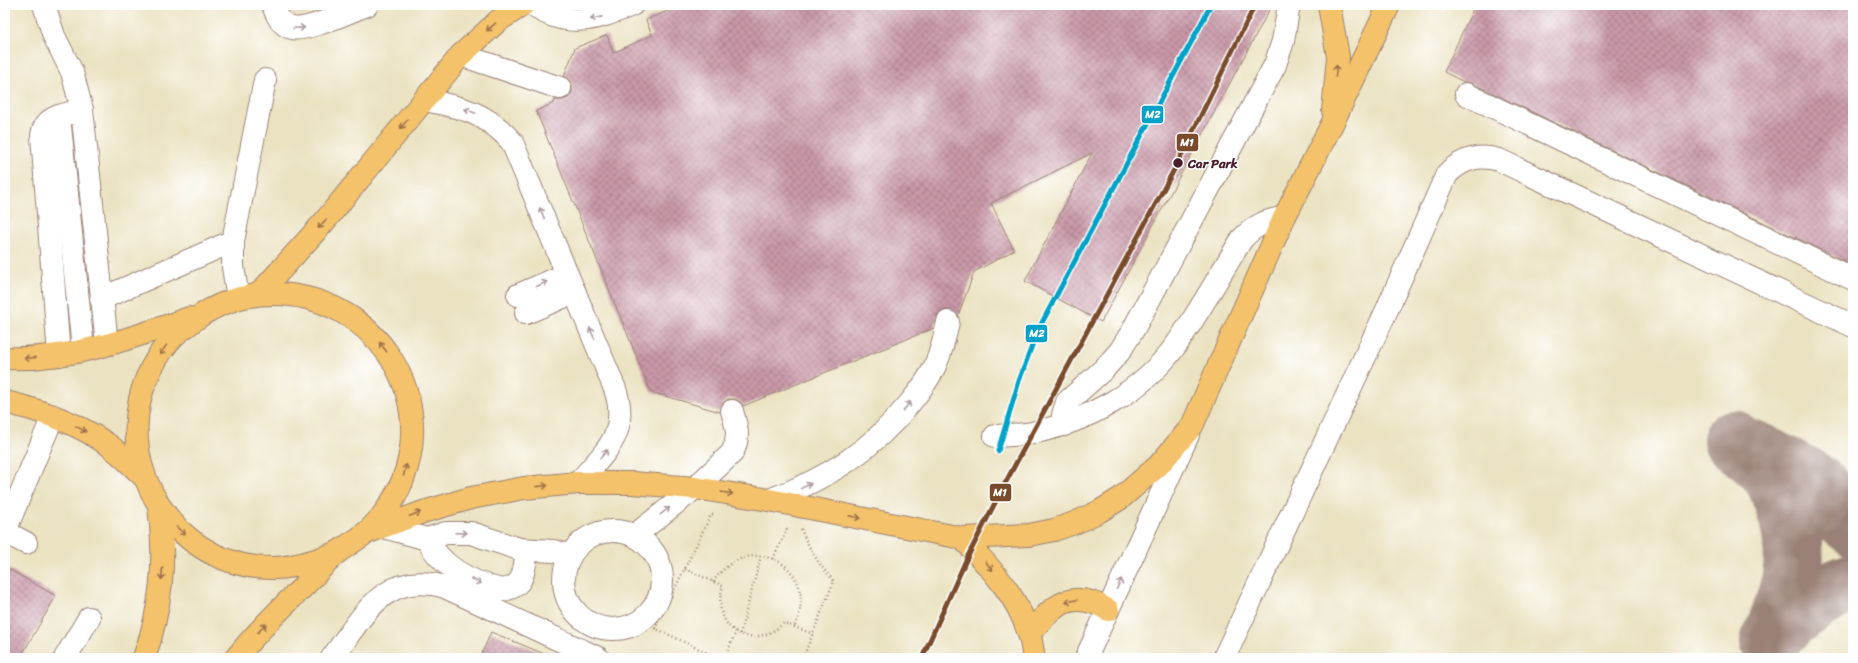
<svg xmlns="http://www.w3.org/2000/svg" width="1858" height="663" viewBox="0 0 1858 663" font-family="Sriracha,sans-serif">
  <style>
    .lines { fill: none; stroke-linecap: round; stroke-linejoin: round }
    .taxiway { stroke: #9a8076; stroke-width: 60 }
    .building { fill: url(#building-cross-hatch) }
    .minor-casing { stroke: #9a8076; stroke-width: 24 }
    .major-casing { stroke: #9a8076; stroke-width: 24 }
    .path { stroke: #9a8076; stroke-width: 2.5; stroke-dasharray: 1 3; stroke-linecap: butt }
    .minor { stroke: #fff; stroke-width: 22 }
    .major { stroke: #f3c26a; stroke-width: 22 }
    .metro-1-casing { stroke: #fff; stroke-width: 8 }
    .metro-2-casing { stroke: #fff; stroke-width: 8 }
    .metro-1 { stroke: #7a4b2a; stroke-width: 5 }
    .metro-2 { stroke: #04a2c6; stroke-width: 5 }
    .oneway { stroke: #ae9aa0 }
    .oneway2 { stroke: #9e704a }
    .stop-dot { fill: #4a1f2b; stroke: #fff; stroke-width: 1.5 }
    .labels { text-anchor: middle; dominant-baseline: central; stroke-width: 3; stroke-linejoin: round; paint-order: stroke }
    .stop-label { font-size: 13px; font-weight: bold; fill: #4a1f2b; stroke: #fff; text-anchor: start }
    .line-badge { stroke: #fff; stroke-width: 1.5 }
    .badge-label { font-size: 11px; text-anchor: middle; font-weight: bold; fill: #fff }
  </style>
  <defs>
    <pattern id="building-cross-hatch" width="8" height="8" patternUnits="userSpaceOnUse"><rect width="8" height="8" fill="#c999a8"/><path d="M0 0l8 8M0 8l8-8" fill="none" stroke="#a57c89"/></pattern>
  </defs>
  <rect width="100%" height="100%" fill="#fff"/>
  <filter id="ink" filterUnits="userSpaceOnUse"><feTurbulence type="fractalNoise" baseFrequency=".025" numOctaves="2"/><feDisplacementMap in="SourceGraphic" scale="8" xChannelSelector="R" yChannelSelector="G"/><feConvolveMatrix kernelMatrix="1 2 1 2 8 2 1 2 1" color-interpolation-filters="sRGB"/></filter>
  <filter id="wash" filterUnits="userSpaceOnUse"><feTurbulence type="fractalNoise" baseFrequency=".012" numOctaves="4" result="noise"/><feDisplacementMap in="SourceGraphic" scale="16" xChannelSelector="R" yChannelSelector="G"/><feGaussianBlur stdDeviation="0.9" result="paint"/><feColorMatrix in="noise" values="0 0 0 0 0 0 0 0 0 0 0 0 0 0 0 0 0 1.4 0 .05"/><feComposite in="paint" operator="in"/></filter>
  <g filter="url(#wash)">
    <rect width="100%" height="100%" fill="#ebe2c1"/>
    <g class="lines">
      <!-- taxiway -->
      <g class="taxiway">
        <path d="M 1733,440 C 1745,450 1758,459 1768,470 C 1776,479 1780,492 1784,503 C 1802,556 1793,584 1774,634"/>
        <polyline points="1753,450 1807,477 1822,488 1839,515 1853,526"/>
        <path d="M 1770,642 C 1782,620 1829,589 1853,583"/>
      </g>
    </g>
    <g id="blocks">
      <!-- building -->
      <g class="building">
        <polygon points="682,5 1272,5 1101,322 1025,281 1092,153 991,203 1014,250 974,272 958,316 951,310 944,310 938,314 934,328 743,406 740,402 735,399 728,399 723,403 720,412 651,392 536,111 554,103 555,100 562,100 568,98 572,92 572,85 569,79 564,76 575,48 607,35 613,53 652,35 646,20"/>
        <polygon points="1475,5 1853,5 1853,265 1471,83 1464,82 1444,72"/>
        <polygon points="5,567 56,596 20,658 5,658"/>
        <polygon points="491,632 554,658 480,658"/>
      </g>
    </g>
  </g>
  <g filter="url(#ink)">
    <use href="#blocks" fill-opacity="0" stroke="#9a8076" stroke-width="1"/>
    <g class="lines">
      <defs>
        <g id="minor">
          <polyline points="44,5 54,36 72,72 82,110 107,344"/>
          <path d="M 273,5 C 276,14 281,26 292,28 C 307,32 350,11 367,5"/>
          <path d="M 532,5 C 568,29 595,20 632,5"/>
          <polyline points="461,55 560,88"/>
          <polyline points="1466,94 1853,279"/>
          <path d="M 424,100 C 461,107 486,112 512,142 L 615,389 C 630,433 605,452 578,483"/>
          <polyline points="59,116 83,349"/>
          <polyline points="518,295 567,274"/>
          <polyline points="238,298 233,267 233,241 265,80"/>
          <polyline points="101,299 233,241"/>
          <polyline points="526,313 575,292"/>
          <path d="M 59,355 L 42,136 C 44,115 65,115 82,110"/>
          <polyline points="1064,425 1063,415 1067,402 1104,369 1120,351 1133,330 1275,65 1283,41 1289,5"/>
          <path d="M 995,436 C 1007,435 1020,435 1032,433 C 1088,421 1142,392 1176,345 C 1200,311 1220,274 1242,239 C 1254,226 1266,220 1284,218"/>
          <path d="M 769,500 C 827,479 871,451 910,403 C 919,392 929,379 935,366 C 941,352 945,337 948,322"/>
          <polyline points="383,527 427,539 446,533 471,533 519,549 554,551 570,556"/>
          <circle cx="613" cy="580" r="49"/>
          <polyline points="5,531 53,416"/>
          <polyline points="5,532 26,543"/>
          <path d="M 635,535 L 695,488 L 732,453 C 740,438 737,427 732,411"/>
          <path d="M 427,539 C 441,567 471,582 501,590 C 525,588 524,570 527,550"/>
          <polyline points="65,658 89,618"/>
          <path d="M 332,658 C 363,617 384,569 445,587 L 598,658"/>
          <polyline points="1086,658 1188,435"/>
          <path d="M 1224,658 L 1385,314 L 1447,174 C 1462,159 1478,154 1499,160 L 1853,326"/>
        </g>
        <g id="major">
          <polyline points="1329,5 1338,57 1333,111"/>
          <polyline points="259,294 324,222 461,55 498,21 523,5"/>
          <path d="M 5,358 C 68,361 130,339 189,318"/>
          <path d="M 5,402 C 43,411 78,423 110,446 C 122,455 133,467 144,477"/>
          <polyline points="366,533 423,512 471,498 524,488 578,483 632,483 695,488 769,500 962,538 1029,535 1054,530 1077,522 1100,511 1121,498 1159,465 1192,426 1284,218 1332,124 1389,5"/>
          <path d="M 962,538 C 988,565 1018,596 1029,634 C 1032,641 1032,650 1034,658"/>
          <path d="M 1029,634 C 1052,606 1072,587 1108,610"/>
          <path d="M 144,658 C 162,606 166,561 159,507"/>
          <path d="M 236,658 C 256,633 279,610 302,588 C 314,576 326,563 338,552 C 346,546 355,541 363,535 C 380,522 394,501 402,482 C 439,390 370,294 273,294 C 245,294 216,303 193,321 C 187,326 179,331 173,337 C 157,354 143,380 139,404 C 123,487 188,570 275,568 C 298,567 318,560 338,552"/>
        </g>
      </defs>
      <!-- minor casing -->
      <use href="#minor" class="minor-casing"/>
      <!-- major casing -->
      <use href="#major" class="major-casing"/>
      <!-- path -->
      <g class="path">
        <path d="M 801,529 C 809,549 819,565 834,581 L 803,658"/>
        <polyline points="773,559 788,527"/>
        <path d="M 685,569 L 723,586 C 709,629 752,653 784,623 L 813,634"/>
        <path d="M 713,582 C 750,526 824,569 794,627"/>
        <polyline points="640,621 718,658"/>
        <polyline points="655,629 711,515 713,515"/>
        <polyline points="740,634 761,556"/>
        <polyline points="725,658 736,631"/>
      </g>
      <!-- minor -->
      <use href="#minor" class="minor"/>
      <!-- major -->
      <use href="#major" class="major"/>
      <defs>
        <polyline id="metro-1" points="922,658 966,560 1001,491 1176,166 1255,5"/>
        <polyline id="metro-2" points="998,451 1019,381 1037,332 1211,5"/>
      </defs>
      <!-- metro-1 casing -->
      <use href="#metro-1" class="metro-1-casing"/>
      <!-- metro-2 casing -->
      <use href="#metro-2" class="metro-2-casing"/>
      <!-- metro-1 -->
      <use href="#metro-1" class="metro-1"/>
      <!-- metro-2 -->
      <use href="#metro-2" class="metro-2"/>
    </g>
    <!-- one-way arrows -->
    <defs><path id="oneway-shaft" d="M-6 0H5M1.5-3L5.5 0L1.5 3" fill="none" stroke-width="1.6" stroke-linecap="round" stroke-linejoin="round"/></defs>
    <g class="oneway">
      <use href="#oneway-shaft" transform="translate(596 18) rotate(169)"/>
      <use href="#oneway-shaft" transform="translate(299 28) rotate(-3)"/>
      <use href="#oneway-shaft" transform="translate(470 111) rotate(-158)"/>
      <use href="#oneway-shaft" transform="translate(542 213) rotate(-113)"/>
      <use href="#oneway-shaft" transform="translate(542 284) rotate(-24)"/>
      <use href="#oneway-shaft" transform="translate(592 333) rotate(-113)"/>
      <use href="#oneway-shaft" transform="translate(907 406) rotate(-51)"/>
      <use href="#oneway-shaft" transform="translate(604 454) rotate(-48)"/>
      <use href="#oneway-shaft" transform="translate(806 486) rotate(-26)"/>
      <use href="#oneway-shaft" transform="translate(665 511) rotate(-38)"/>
      <use href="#oneway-shaft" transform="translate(461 533) rotate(2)"/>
      <use href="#oneway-shaft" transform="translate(476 581) rotate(24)"/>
      <use href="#oneway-shaft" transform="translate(1119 584) rotate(-65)"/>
    </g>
    <g class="oneway2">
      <use href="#oneway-shaft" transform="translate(491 27) rotate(139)"/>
      <use href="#oneway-shaft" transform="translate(1336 71) rotate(-85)"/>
      <use href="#oneway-shaft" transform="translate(404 124) rotate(129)"/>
      <use href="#oneway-shaft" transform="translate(322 224) rotate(131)"/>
      <use href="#oneway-shaft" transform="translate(383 347) rotate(-127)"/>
      <use href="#oneway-shaft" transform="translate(163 350) rotate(125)"/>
      <use href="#oneway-shaft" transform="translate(30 358) rotate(174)"/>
      <use href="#oneway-shaft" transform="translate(81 429) rotate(29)"/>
      <use href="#oneway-shaft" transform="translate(405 470) rotate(-75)"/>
      <use href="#oneway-shaft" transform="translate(542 486) rotate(-6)"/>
      <use href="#oneway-shaft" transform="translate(727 493) rotate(9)"/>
      <use href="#oneway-shaft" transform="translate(415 514) rotate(-21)"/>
      <use href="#oneway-shaft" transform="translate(855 517) rotate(11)"/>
      <use href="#oneway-shaft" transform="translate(181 531) rotate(43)"/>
      <use href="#oneway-shaft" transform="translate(989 566) rotate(52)"/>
      <use href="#oneway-shaft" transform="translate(162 574) rotate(95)"/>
      <use href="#oneway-shaft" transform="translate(1071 601) rotate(170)"/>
      <use href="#oneway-shaft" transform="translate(262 628) rotate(-48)"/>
    </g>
  </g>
  <!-- markers -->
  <circle class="stop-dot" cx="1178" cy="163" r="5.5"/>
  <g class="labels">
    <!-- stop labels -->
    <g class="stop-label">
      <text x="1188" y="163">Car Park</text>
    </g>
  </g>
  <g class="line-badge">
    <rect x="1141" y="105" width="23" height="19" rx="4" fill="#04a2c6"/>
    <rect x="1176" y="133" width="23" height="19" rx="4" fill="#7a4b2a"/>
    <rect x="1025" y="324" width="23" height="19" rx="4" fill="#04a2c6"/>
    <rect x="989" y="483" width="23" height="19" rx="4" fill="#7a4b2a"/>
  </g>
  <g class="badge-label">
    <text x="1153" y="118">M2</text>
    <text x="1187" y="146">M1</text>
    <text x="1037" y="337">M2</text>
    <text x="1000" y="496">M1</text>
  </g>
  <!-- margin -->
  <rect width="1858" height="663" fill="none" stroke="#fff" stroke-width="20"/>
</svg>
